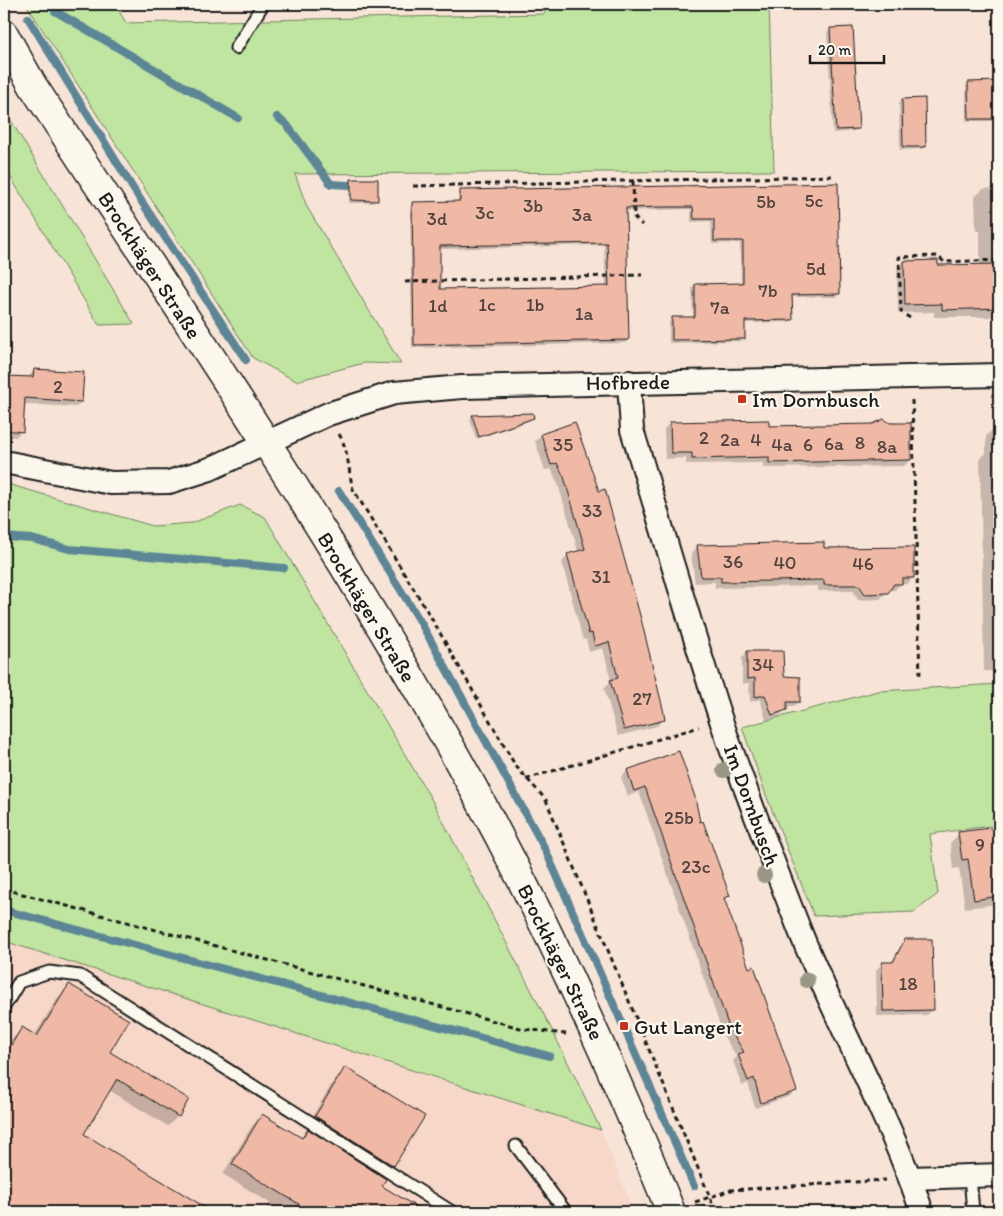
<svg xmlns="http://www.w3.org/2000/svg" width="1003" height="1216" viewBox="0 0 1003 1216" font-family="Itim,sans-serif">
  <style>
    .built { fill: #f6d7c8 }
    .green { fill: #bfe5a0; stroke: #6e805e }
    .shadow { fill: #0003; fill-rule: evenodd }
    .lines { fill: none; stroke-linecap: round; stroke-linejoin: round }
    .stream { stroke: #5c8696; stroke-width: 8 }
    .building { fill: #f0b9a6; stroke: #1c1c1c; fill-rule: evenodd }
    .service-casing { stroke: #1c1c1c; stroke-width: 15 }
    .minor-casing { stroke: #1c1c1c; stroke-width: 26 }
    .secondary-casing { stroke: #1c1c1c; stroke-width: 31 }
    .path { stroke: #1c1c1c; stroke-width: 3; stroke-dasharray: 5 4; stroke-linecap: butt }
    .service { stroke: #fbf7ec; stroke-width: 11 }
    .minor { stroke: #fbf7ec; stroke-width: 22 }
    .secondary { stroke: #fbf7ec; stroke-width: 28 }
    .tree { fill: #9a9786 }
    .poi-dot { fill: #c8321e; stroke: #fbf7ec; stroke-width: 2 }
    .labels { text-anchor: middle; dominant-baseline: central; stroke-width: 4.5; stroke-linejoin: round; paint-order: stroke }
    .number-label { font-size: 19px; fill: #51433e }
    .street-label { font-size: 21px; fill: #1c1c1c; stroke: #fbf7ec }
    .poi-label { font-size: 21px; fill: #1c1c1c; stroke: #fbf7ec; text-anchor: start }
  </style>
  <rect width="100%" height="100%" fill="#f8e4d7"/>
  <filter id="ink" filterUnits="userSpaceOnUse"><feTurbulence type="fractalNoise" baseFrequency=".02" numOctaves="2"/><feDisplacementMap in="SourceGraphic" scale="10" xChannelSelector="R" yChannelSelector="G"/><feConvolveMatrix kernelMatrix="1 2 1 2 8 2 1 2 1" color-interpolation-filters="sRGB"/></filter>
  <g filter="url(#ink)">
    <!-- built -->
    <polygon class="built" points="4,941 601,1130 634,1212 4,1212"/>
    <!-- green -->
    <g class="green">
      <polygon points="26,4 115,4 126,23 544,14 548,4 769,4 774,171 295,174 307,207 401,364 364,363 296,381 253,358"/>
      <polygon points="4,109 134,324 99,325 4,166"/>
      <polygon points="4,483 153,526 192,523 240,505 265,517 433,802 552,1030 601,1130 4,941"/>
      <polygon points="999,684 999,825 930,834 938,894 914,912 814,916 766,795 742,727 878,691"/>
    </g>
    <!-- shadow -->
    <g class="shadow">
      <polygon points="831,29 858,128 855,131 833,133 827,32"/>
      <polygon points="969,83 999,83 998,121 966,121 966,86"/>
      <polygon points="902,100 924,146 921,149 900,150 899,103"/>
      <polygon points="352,180 376,200 373,203 349,203 349,183"/>
      <path d="M 837,185 L 839,293 L 836,297 L 791,297 L 792,319 L 789,322 L 743,323 L 744,338 L 741,341 L 669,343 L 669,322 L 672,319 L 693,318 L 692,288 L 695,285 L 741,284 L 740,243 L 712,244 L 711,221 L 691,222 L 691,209 L 625,211 L 628,340 L 625,343 L 412,348 L 410,207 L 413,203 L 458,202 L 458,195 L 461,192 ZM 604,245 L 606,287 L 439,290 L 439,249 Z"/>
      <polygon points="999,188 999,317 934,317 934,312 898,313 897,270 905,262 937,266 980,265 980,231 976,231 975,197 983,189"/>
      <polygon points="34,370 81,402 76,407 24,404 21,431 16,437 4,436 4,380 7,377 28,378"/>
      <polygon points="473,417 532,418 529,421 476,439 470,419"/>
      <polygon points="670,423 768,427 910,460 904,466 763,468 763,463 686,464 686,458 665,459 664,429"/>
      <polygon points="574,424 663,719 657,726 618,736 604,688 611,681 603,648 589,652 586,639 583,640 562,562 568,555 578,551 558,484 551,469 545,470 535,441 541,435"/>
      <polygon points="993,429 999,429 999,672 984,671 980,459 986,453 986,436"/>
      <polygon points="697,547 823,549 913,578 907,584 900,584 895,590 889,590 880,599 858,600 853,590 818,591 818,586 715,588 715,582 695,583 691,553"/>
      <polygon points="747,652 799,702 793,707 786,707 780,716 766,720 760,699 750,702 749,683 742,684 742,658"/>
      <polygon points="678,753 699,823 728,896 724,900 748,970 796,1090 790,1096 755,1108 748,1083 742,1086 733,1061 737,1057 724,1037 639,792 628,796 621,777 627,771"/>
      <polygon points="999,828 999,904 965,908 959,868 953,869 950,843 959,834"/>
      <polygon points="906,941 933,1009 927,1015 877,1016 876,970 882,964 891,963 900,947"/>
      <polygon points="69,986 108,1052 178,1116 168,1126 109,1090 82,1134 210,1212 4,1212 4,1052 12,1039 22,1029 34,1036 59,996"/>
      <polygon points="345,1069 423,1116 393,1165 381,1177 380,1187 423,1212 264,1212 270,1203 223,1174 252,1126 262,1116 300,1139 310,1129 306,1127 335,1079"/>
      <polygon points="867,1207 869,1212 850,1212"/>
    </g>
    <g class="lines">
      <!-- stream -->
      <g class="stream">
        <polyline points="55,11 238,118"/>
        <polyline points="28,18 134,190 246,360"/>
        <polyline points="277,117 287,125 331,184 349,185"/>
        <polyline points="339,491 420,621 545,849 694,1186"/>
        <polyline points="4,537 32,539 69,549 284,568"/>
        <polyline points="4,910 549,1056"/>
        <polyline points="704,1209 705,1212"/>
      </g>
    </g>
    <!-- building -->
    <g class="building">
      <polygon points="853,27 859,129 836,130 830,28"/>
      <polygon points="999,81 999,119 969,119 968,82"/>
      <polygon points="925,98 926,147 903,147 902,99"/>
      <polygon points="351,179 378,179 378,201 351,200"/>
      <path d="M 838,183 L 840,294 L 792,295 L 793,320 L 745,321 L 745,339 L 672,340 L 672,317 L 695,317 L 695,284 L 743,283 L 743,241 L 714,241 L 714,219 L 694,219 L 693,207 L 661,207 L 626,208 L 629,340 L 414,345 L 412,202 L 460,201 L 460,190 ZM 607,243 L 609,286 L 440,289 L 440,246 Z"/>
      <polygon points="938,260 938,265 999,264 999,308 942,310 942,304 905,305 904,261"/>
      <polygon points="34,369 84,372 82,402 25,398 23,432 4,430 6,376 33,377"/>
      <polygon points="533,413 534,418 479,437 472,415"/>
      <polygon points="884,419 890,423 911,423 911,460 769,463 769,457 692,459 692,453 671,453 670,422 769,420 769,426 873,424"/>
      <polygon points="575,422 599,491 605,489 641,619 663,709 665,720 624,730 610,680 618,678 609,642 595,646 592,633 589,634 567,554 585,549 564,477 557,463 551,465 541,434"/>
      <polygon points="824,542 824,548 914,547 914,578 902,578 902,584 894,584 888,593 865,594 859,585 824,585 824,580 721,582 721,577 701,577 697,545"/>
      <polygon points="747,651 783,651 784,676 800,677 800,702 787,702 787,710 772,715 765,695 755,697 755,678 747,679"/>
      <polygon points="679,751 695,797 700,822 703,821 730,896 724,898 749,968 754,966 797,1091 761,1103 754,1078 748,1081 738,1054 744,1052 730,1030 645,787 634,791 627,770"/>
      <polygon points="999,827 999,896 974,900 968,859 962,860 958,832"/>
      <polygon points="905,939 932,939 934,1010 883,1011 882,962 893,962"/>
      <polygon points="69,984 129,1020 110,1052 189,1099 179,1117 117,1079 84,1134 213,1212 4,1212 4,1057 22,1027 37,1036"/>
      <polygon points="345,1067 425,1116 394,1166 315,1116"/>
      <polygon points="262,1114 302,1138 308,1129 386,1179 382,1186 425,1212 295,1212 299,1204 232,1164"/>
    </g>
    <g class="lines">
      <defs>
        <g id="service">
          <polyline points="236,48 263,4"/>
          <polyline points="4,1007 19,982 49,972 80,976 452,1212"/>
          <polyline points="516,1146 566,1212"/>
          <polyline points="970,1176 973,1212"/>
        </g>
        <g id="minor">
          <path d="M 629,382 L 632,430 C 662,527 690,626 722,723 C 746,793 773,862 800,931 C 838,1026 889,1115 922,1212"/>
          <polyline points="4,462 111,483 169,482 210,469 328,414 394,393 462,387 999,375"/>
          <polyline points="911,1178 999,1175"/>
        </g>
        <path id="secondary" d="M 4,34 L 33,86 C 183,315 338,542 470,782 C 546,921 612,1065 671,1212"/>
      </defs>
      <!-- service casing -->
      <use href="#service" class="service-casing"/>
      <!-- minor casing -->
      <use href="#minor" class="minor-casing"/>
      <!-- secondary casing -->
      <use href="#secondary" class="secondary-casing"/>
      <!-- path -->
      <g class="path">
        <polyline points="633,181 634,217 642,225"/>
        <polyline points="413,186 835,176"/>
        <polyline points="405,282 642,275"/>
        <polyline points="910,318 901,312 899,257 938,256 944,262 999,260"/>
        <polyline points="912,400 920,677"/>
        <path d="M 339,434 C 349,451 348,470 353,489 L 432,619 L 515,765 L 546,800 L 716,1212"/>
        <polyline points="526,779 699,727"/>
        <polyline points="4,889 524,1029 566,1034"/>
        <polyline points="695,1202 731,1190 886,1180"/>
      </g>
      <!-- service -->
      <use href="#service" class="service"/>
      <!-- minor -->
      <use href="#minor" class="minor"/>
      <!-- secondary -->
      <use href="#secondary" class="secondary"/>
    </g>
    <!-- trees -->
    <g class="tree">
      <circle cx="724" cy="770" r="8"/>
      <circle cx="764" cy="875" r="8"/>
      <circle cx="807" cy="980" r="8"/>
    </g>
  </g>
  <!-- markers -->
  <g class="poi-dot">
    <rect x="737" y="394" width="10" height="10" rx="2.5"/>
    <rect x="619" y="1021" width="10" height="10" rx="2.5"/>
  </g>
  <g class="labels">
    <!-- number labels -->
    <g class="number-label">
      <text x="814" y="200">5c</text>
      <text x="766" y="201">5b</text>
      <text x="533" y="205">3b</text>
      <text x="485" y="212">3c</text>
      <text x="582" y="214">3a</text>
      <text x="437" y="218">3d</text>
      <text x="816" y="268">5d</text>
      <text x="768" y="290">7b</text>
      <text x="487" y="304">1c</text>
      <text x="535" y="304">1b</text>
      <text x="438" y="305">1d</text>
      <text x="720" y="307">7a</text>
      <text x="584" y="313">1a</text>
      <text x="58" y="386">2</text>
      <text x="704" y="437">2</text>
      <text x="730" y="439">2a</text>
      <text x="756" y="439">4</text>
      <text x="860" y="442">8</text>
      <text x="834" y="443">6a</text>
      <text x="563" y="444">35</text>
      <text x="782" y="444">4a</text>
      <text x="808" y="444">6</text>
      <text x="887" y="446">8a</text>
      <text x="592" y="510">33</text>
      <text x="733" y="561">36</text>
      <text x="785" y="562">40</text>
      <text x="863" y="563">46</text>
      <text x="601" y="576">31</text>
      <text x="763" y="664">34</text>
      <text x="642" y="698">27</text>
      <text x="679" y="817">25b</text>
      <text x="980" y="844">9</text>
      <text x="696" y="866">23c</text>
      <text x="908" y="983">18</text>
    </g>
    <!-- street labels -->
    <g class="street-label">
      <text transform="translate(150 265) rotate(57)">Brockhäger Straße</text>
      <text transform="translate(628 382) rotate(-1)">Hofbrede</text>
      <text transform="translate(367 607) rotate(59)">Brockhäger Straße</text>
      <text transform="translate(752 805) rotate(70)">Im Dornbusch</text>
      <text transform="translate(561 962) rotate(64)">Brockhäger Straße</text>
    </g>
    <!-- poi labels -->
    <g class="poi-label">
      <text x="752" y="399">Im Dornbusch</text>
      <text x="634" y="1026">Gut Langert</text>
    </g>
  </g>
  <!-- margin -->
  <rect width="1003" height="1216" fill="none" stroke="#fbf7ec" stroke-width="20"/>
  <rect x="10" y="10" width="983" height="1196" fill="none" stroke="#1c1c1c" stroke-width="2" filter="url(#ink)"/>
  <!-- scale -->
  <path d="M810 55v8h74v-8" fill="none" stroke="#1c1c1c" stroke-width="2.5"/>
  <text x="818" y="55" font-size="15" fill="#1c1c1c" stroke="#fbf7ec" stroke-width="4" paint-order="stroke">20 m</text>
</svg>
